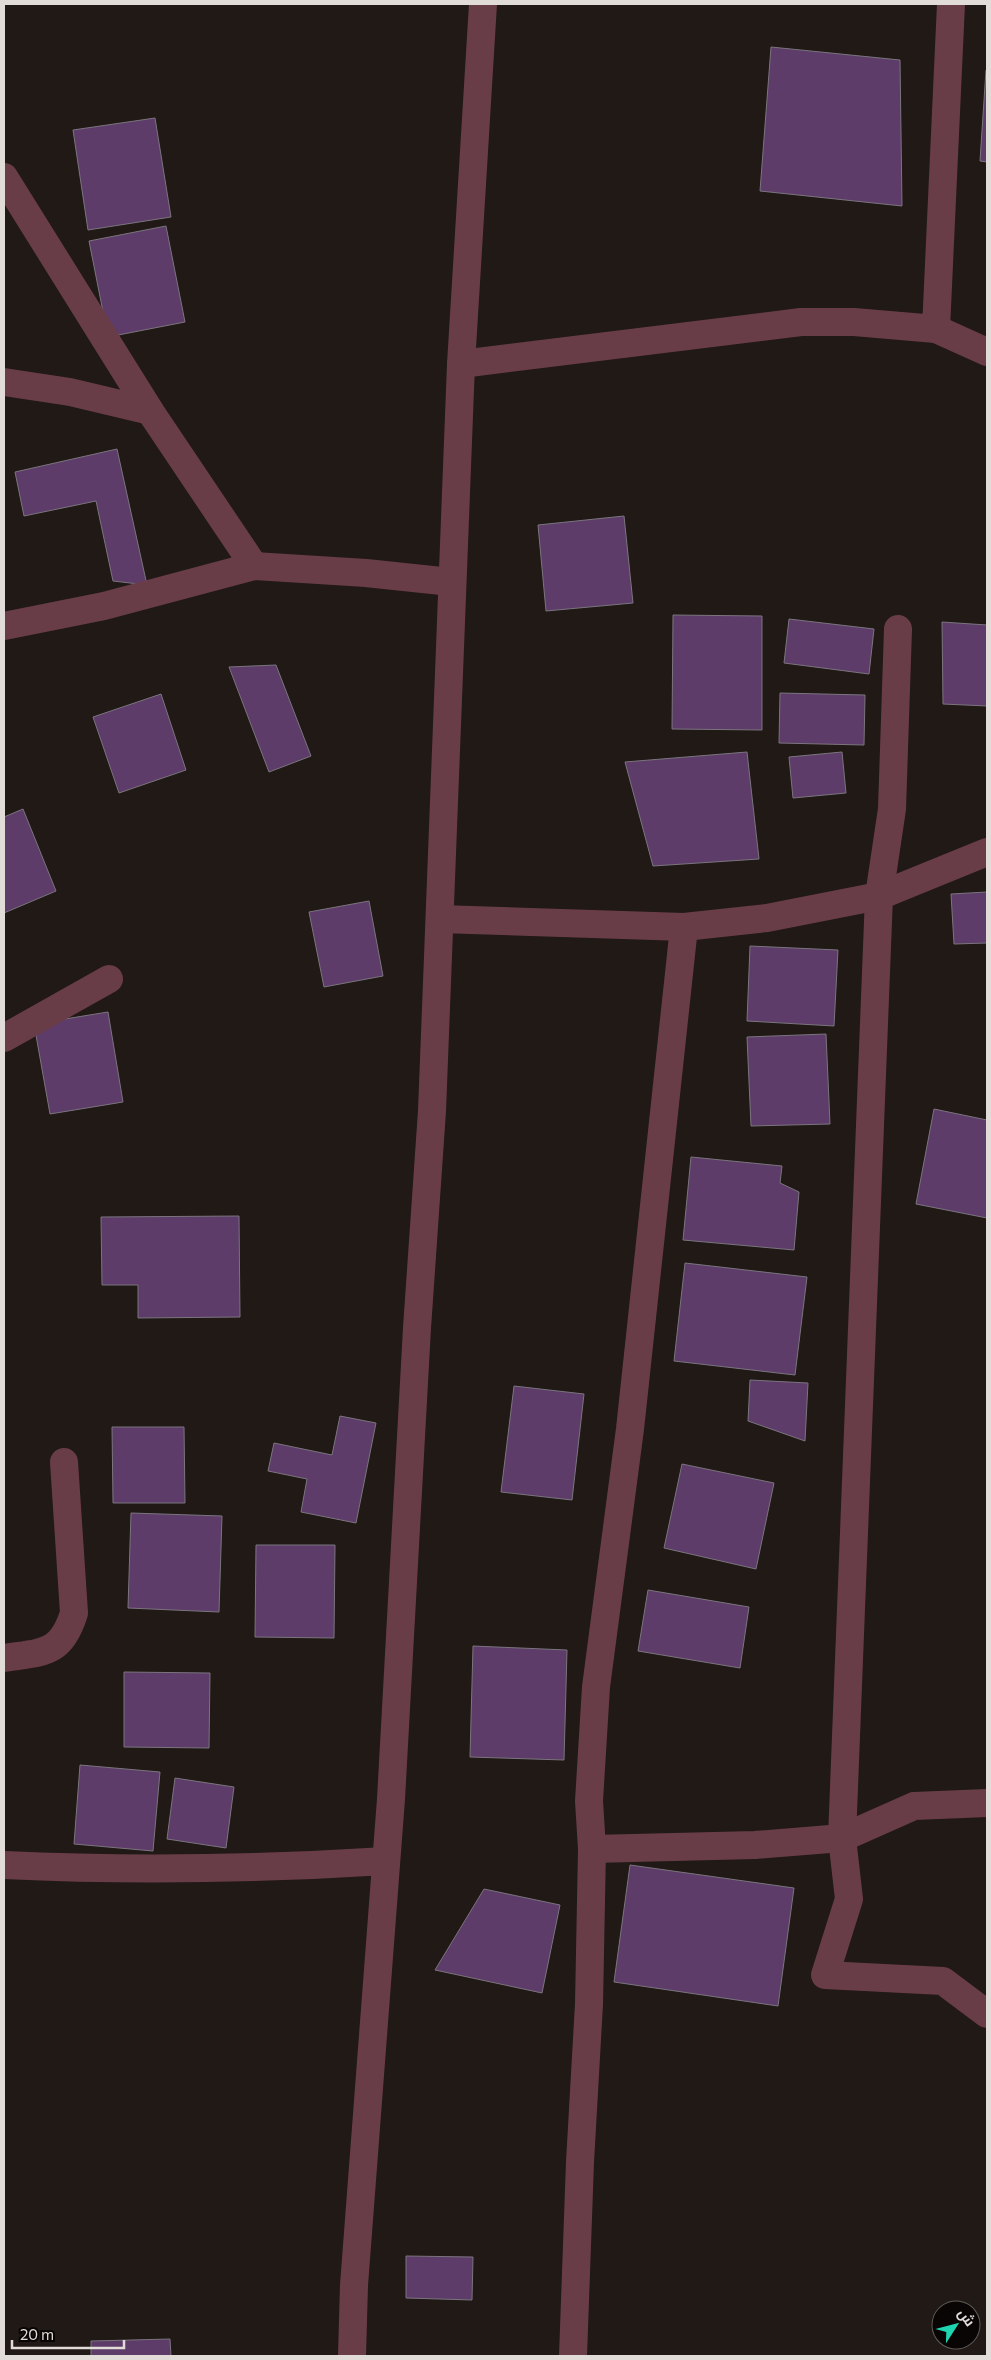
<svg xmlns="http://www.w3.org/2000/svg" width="991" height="2360" viewBox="0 0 991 2360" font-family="Commissioner,Cairo,sans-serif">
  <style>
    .building { fill: #5d3c69; stroke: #7b757e }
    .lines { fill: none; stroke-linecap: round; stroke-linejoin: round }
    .minor { stroke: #693d47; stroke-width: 28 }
  </style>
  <rect width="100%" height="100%" fill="#201915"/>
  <!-- building -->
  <g class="building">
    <polygon points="771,47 900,60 902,206 760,191"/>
    <polygon points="986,70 987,70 987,162 980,161"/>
    <polygon points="155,118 171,217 88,230 73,130"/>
    <polygon points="166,226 185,322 108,337 89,241"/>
    <polygon points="117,449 147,585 113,581 96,501 24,516 15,472"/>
    <polygon points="624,516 633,603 546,611 538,525"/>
    <polygon points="673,615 762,616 762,730 672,729"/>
    <polygon points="789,619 874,629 869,674 784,663"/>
    <polygon points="942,622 987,625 987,706 943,704"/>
    <polygon points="276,665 311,756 269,772 229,667"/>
    <polygon points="780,693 865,695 864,745 779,743"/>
    <polygon points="161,694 186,770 119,793 93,717"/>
    <polygon points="747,752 759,859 653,866 625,762"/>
    <polygon points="842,752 846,793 793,798 789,757"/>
    <polygon points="23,809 56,891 4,913 4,817"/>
    <polygon points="987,892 987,943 954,944 951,894"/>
    <polygon points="369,901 383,976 324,987 309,912"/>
    <polygon points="750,946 838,950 834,1026 747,1021"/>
    <polygon points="108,1012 123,1102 50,1114 34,1024"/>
    <polygon points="826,1034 830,1124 751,1126 747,1037"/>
    <polygon points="934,1109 987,1120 987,1218 916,1204"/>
    <polygon points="691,1157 782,1166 780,1183 799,1192 794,1250 683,1240"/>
    <polygon points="239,1216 240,1317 138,1318 138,1285 102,1285 101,1217"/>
    <polygon points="685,1263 807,1277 795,1375 674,1361"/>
    <polygon points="750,1380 808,1383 805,1441 748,1421"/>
    <polygon points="514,1386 584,1394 572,1500 501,1492"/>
    <polygon points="340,1416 376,1423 356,1523 301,1512 307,1479 268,1471 274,1443 332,1455"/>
    <polygon points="112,1427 184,1427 185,1503 113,1503"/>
    <polygon points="682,1464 774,1483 756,1569 664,1548"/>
    <polygon points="131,1513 222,1516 219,1612 128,1608"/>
    <polygon points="256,1545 335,1545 334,1638 255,1637"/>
    <polygon points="648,1590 749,1607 740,1668 638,1651"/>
    <polygon points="473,1646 567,1650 564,1760 470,1757"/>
    <polygon points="124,1672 210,1673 209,1748 124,1747"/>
    <polygon points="80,1765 160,1772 153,1851 74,1844"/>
    <polygon points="175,1778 234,1787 226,1848 167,1839"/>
    <polygon points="630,1865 794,1888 778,2006 614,1982"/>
    <polygon points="484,1889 560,1905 542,1993 435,1970"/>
    <polygon points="406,2256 473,2257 472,2300 406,2298"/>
    <polygon points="170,2339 171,2356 91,2356 91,2341"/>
  </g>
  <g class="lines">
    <!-- minor -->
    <g class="minor">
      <polyline points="4,177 150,411 254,566"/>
      <polyline points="936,329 951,4"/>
      <polyline points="461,364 801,322 854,322 936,329 987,352"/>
      <polyline points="4,382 70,392 150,411"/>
      <polyline points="4,626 104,606 254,566 366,573 451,582"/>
      <polyline points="898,629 892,809 879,896 842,1838 849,1899 825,1975 943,1981 987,2014"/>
      <polyline points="440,919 684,927 767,918 879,896 987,852"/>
      <polyline points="4,1038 109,979"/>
      <path d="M 4,1658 C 43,1652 61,1655 74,1613 L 64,1462"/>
      <polyline points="592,1849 755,1845 842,1838 914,1806 987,1803"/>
      <path d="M 4,1865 C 131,1871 259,1869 386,1861"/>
      <polyline points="352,2356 354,2285 391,1799 417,1328 432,1111 461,364 483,4"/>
      <polyline points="573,2356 580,2162 589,2004 592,1849 589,1801 596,1687 630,1429 684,927"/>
    </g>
  </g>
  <!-- border -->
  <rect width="991" height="2360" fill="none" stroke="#e2dcd9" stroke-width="10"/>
  <!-- north arrow -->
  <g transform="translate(956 2325) rotate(54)"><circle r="24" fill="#080504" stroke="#5f5b59"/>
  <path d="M0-4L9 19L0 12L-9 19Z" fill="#1ed5b1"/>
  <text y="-8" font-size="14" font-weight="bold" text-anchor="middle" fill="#e2dcd9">ش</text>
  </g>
  <!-- scale -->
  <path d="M12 2340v8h112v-8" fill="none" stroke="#e2dcd9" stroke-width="2.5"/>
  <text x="20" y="2340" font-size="15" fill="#e2dcd9" stroke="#080504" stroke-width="4" paint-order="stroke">20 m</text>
</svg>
